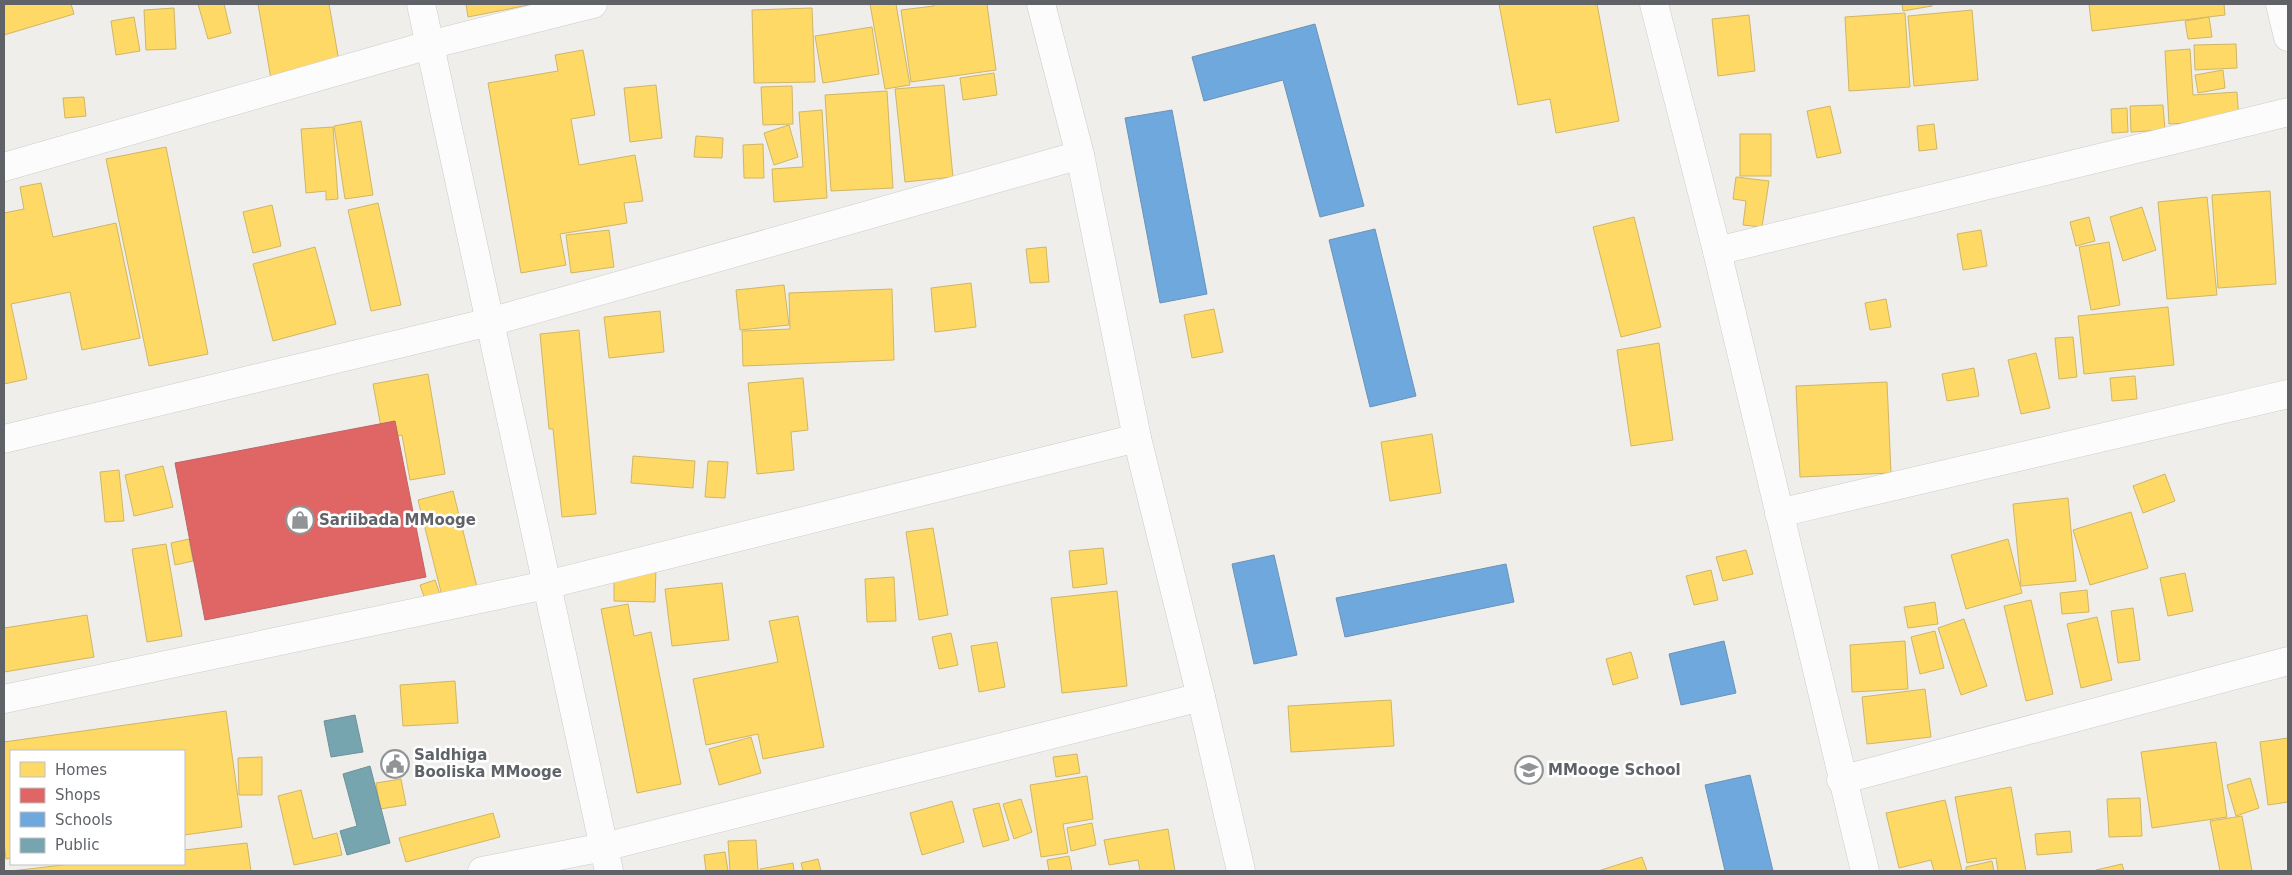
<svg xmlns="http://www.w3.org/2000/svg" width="2292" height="875" viewBox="0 0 2292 875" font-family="'DejaVu Sans',sans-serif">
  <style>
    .homes { fill: #ffd966; stroke: #cfb667 }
    .shops { fill: #e06666; stroke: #b96567 }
    .schools { fill: #6fa8dc; stroke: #6a93b9 }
    .public { fill: #76a5af; stroke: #6f919a }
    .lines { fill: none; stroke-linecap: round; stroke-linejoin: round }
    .street-casing { stroke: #cbcccc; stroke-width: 29 }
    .secondary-casing { stroke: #cacacb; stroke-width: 29 }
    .street { stroke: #fdfcfc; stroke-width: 28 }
    .secondary { stroke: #fdfcfc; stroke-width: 28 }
    .labels { text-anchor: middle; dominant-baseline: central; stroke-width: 5; stroke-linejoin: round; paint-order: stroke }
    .poi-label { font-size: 15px; font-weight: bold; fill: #5f6368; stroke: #fff; text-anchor: start }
  </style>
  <rect width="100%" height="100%" fill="#efeeea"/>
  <!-- homes -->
  <g class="homes">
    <polygon points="4,4 71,4 74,14 4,35"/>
    <polygon points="198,4 224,4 231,33 208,39"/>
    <polygon points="258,4 329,4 340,67 271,79"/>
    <polygon points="466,4 534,4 468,17"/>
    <polygon points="870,4 896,4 910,85 885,89"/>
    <polygon points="934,4 987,4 996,70 911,82 901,10 934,6"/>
    <polygon points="1499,4 1597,4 1619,121 1556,133 1550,99 1518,105"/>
    <polygon points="1902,4 1932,4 1932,6 1903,11"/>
    <polygon points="2089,4 2224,4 2225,15 2092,31"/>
    <polygon points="174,8 176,49 146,50 144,10"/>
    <polygon points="812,8 815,82 754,83 752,10"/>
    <polygon points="1972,10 1978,80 1914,86 1908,16"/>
    <polygon points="1905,13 1910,87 1849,91 1845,17"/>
    <polygon points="1749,15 1755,71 1718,76 1712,19"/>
    <polygon points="134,17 140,51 116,55 111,21"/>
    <polygon points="2209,17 2212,37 2188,39 2185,21"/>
    <polygon points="872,27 879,74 823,83 815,36"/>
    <polygon points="2236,44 2237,68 2195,70 2194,45"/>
    <polygon points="2190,49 2193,95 2237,92 2239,120 2169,124 2165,51"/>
    <polygon points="583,50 595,115 571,119 579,165 635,155 643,201 624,203 627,223 560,234 566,265 521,273 488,83 558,71 555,55"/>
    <polygon points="2223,70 2225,88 2198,93 2195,75"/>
    <polygon points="994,73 997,95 963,100 960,78"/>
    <polygon points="656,85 662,138 630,142 624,88"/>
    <polygon points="944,85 953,177 905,182 895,89"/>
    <polygon points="792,86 793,124 763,125 761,87"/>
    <polygon points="887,91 893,188 831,191 825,95"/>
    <polygon points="84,97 86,116 65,118 63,98"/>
    <polygon points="2163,105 2165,130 2131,132 2130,106"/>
    <polygon points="1830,106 1841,153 1817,158 1807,111"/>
    <polygon points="2127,108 2128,132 2112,133 2111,109"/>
    <polygon points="822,110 827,198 774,202 772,169 803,167 799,112"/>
    <polygon points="361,121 373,195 345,199 334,126"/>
    <polygon points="1934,124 1937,149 1919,151 1917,126"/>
    <polygon points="789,125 798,157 774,165 764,133"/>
    <polygon points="333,127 338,199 326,200 326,191 306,193 301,129"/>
    <rect x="1740" y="134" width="31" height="42"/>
    <polygon points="696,136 723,138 722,158 694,157"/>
    <polygon points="763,144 764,178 744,178 743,145"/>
    <polygon points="166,147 208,354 149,366 106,159"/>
    <polygon points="1736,177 1769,181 1762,227 1743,225 1746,201 1733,199"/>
    <polygon points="41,183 53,237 116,223 140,338 82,350 70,292 11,304 27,379 4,384 4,213 24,209 20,187"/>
    <polygon points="2270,191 2276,284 2218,288 2212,195"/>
    <polygon points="2207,197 2217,295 2167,299 2158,202"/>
    <polygon points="378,203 401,305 371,311 348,210"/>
    <polygon points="272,205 281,246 253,253 243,212"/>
    <polygon points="2142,207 2156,250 2123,261 2110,217"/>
    <polygon points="1634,217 1661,327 1621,337 1593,227"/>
    <polygon points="2089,217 2095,241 2076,246 2070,222"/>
    <polygon points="609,230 614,267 571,273 566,235"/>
    <polygon points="1981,230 1987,266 1963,270 1957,234"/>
    <polygon points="2109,242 2120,305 2091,310 2079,247"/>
    <polygon points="315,247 336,324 273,341 253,264"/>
    <polygon points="1046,247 1049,282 1030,283 1026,249"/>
    <polygon points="971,283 976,327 935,332 931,288"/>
    <polygon points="784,285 789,325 740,330 736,290"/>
    <polygon points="892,289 894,360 743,366 742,331 790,329 789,293"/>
    <polygon points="1886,299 1891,327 1870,330 1865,303"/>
    <polygon points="2168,307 2174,365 2084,374 2078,316"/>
    <polygon points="1214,309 1223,352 1192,358 1184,315"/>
    <polygon points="660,311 664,352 609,358 604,317"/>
    <polygon points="579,330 596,514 562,517 553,429 549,429 540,334"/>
    <polygon points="2073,337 2077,377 2059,379 2055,338"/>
    <polygon points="1659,343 1673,440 1631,446 1617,350"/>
    <polygon points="2036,353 2050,408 2021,414 2008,360"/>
    <polygon points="1974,368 1979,396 1947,401 1942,374"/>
    <polygon points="428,374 445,474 410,480 402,435 383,438 373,384"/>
    <polygon points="2135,376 2137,399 2112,401 2110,378"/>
    <polygon points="803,378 808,430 791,432 794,470 757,474 748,383"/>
    <polygon points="1887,382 1891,473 1800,477 1796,386"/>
    <polygon points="1432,434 1441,493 1390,501 1381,442"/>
    <polygon points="633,456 695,461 693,488 631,483"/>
    <polygon points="708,461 728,462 725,498 705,497"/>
    <polygon points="163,466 173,507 134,516 125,475"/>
    <polygon points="119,470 124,521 105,522 100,472"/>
    <polygon points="2165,474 2175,501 2143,513 2133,486"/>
    <polygon points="453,491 479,595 444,604 418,500"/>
    <polygon points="2068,498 2076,581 2021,586 2013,504"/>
    <polygon points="2131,512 2148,568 2090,585 2073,530"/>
    <polygon points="933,528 948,615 919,620 906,532"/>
    <polygon points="189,539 193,561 175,565 171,543"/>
    <polygon points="2008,539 2022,593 1966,609 1951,555"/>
    <polygon points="166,544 182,636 147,642 132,549"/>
    <polygon points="1103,548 1107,584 1073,588 1069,551"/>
    <polygon points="1746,550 1753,574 1723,581 1716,557"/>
    <polygon points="614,566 656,567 655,602 614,601"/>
    <polygon points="1711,570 1718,600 1694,605 1686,576"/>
    <polygon points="2185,573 2193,611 2168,616 2160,578"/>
    <polygon points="894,577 896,621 867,622 865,579"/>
    <polygon points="435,580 443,603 428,608 420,585"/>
    <polygon points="722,583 729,640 672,646 665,589"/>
    <polygon points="2087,590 2089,612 2062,614 2060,593"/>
    <polygon points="1117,591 1127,686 1062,693 1051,598"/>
    <polygon points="2031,600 2053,694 2026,701 2004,606"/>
    <polygon points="1935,602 1938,624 1908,628 1904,607"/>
    <polygon points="628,604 634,636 651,632 681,784 637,793 601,609"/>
    <polygon points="2133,608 2140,660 2118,663 2111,611"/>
    <polygon points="87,615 94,657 4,672 4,628"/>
    <polygon points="798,616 824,747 763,759 758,734 706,745 693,679 778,662 769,621"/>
    <polygon points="2097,617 2112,680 2081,688 2067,624"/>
    <polygon points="1964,619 1987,686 1961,695 1938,628"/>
    <polygon points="1935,631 1944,668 1920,674 1911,637"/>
    <polygon points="951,633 958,665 939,669 932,637"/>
    <polygon points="1905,641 1908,689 1852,692 1850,645"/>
    <polygon points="997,642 1005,687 979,692 971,646"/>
    <polygon points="1631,652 1638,678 1613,685 1606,659"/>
    <polygon points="455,681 458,723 403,726 400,685"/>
    <polygon points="1925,689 1931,737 1867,744 1862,697"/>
    <polygon points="1391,700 1394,746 1291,752 1288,706"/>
    <polygon points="226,711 242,827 184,835 184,751 11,751 11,858 6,859 4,842 4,742"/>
    <polygon points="751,737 761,773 719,785 709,749"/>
    <polygon points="2288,738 2288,802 2268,805 2260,742"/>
    <polygon points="2216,742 2227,817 2152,828 2141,752"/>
    <polygon points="1077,754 1080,773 1056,777 1053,757"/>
    <polygon points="262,757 262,795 239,795 238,758"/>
    <polygon points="1087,776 1093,819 1063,824 1068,853 1041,857 1030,785"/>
    <polygon points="2250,778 2259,808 2236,816 2227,785"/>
    <polygon points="401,779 406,805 380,809 376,783"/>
    <polygon points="2011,787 2026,871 1998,871 1996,858 1967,863 1955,797"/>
    <polygon points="301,790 313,839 337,833 342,855 294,865 278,796"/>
    <polygon points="2140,798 2142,836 2109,837 2107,799"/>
    <polygon points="1021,799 1032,832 1014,839 1003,804"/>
    <polygon points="1945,800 1962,871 1934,871 1931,860 1899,868 1886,813"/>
    <polygon points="952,801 964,842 922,855 910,813"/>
    <polygon points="999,803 1009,840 983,847 973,809"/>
    <polygon points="493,813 500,837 406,862 399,838"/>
    <polygon points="2242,816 2252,871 2220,871 2210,821"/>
    <polygon points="1092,823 1096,845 1071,851 1067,828"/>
    <polygon points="1168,829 1175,871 1140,871 1138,860 1109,865 1104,840"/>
    <polygon points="2070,831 2072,852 2037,855 2035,834"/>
    <polygon points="756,840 758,871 730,871 728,841"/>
    <polygon points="247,843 251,871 11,871 72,864 184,864 184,850"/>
    <polygon points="725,852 728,871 706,871 704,855"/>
    <polygon points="1069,856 1072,871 1049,871 1047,860"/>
    <polygon points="1642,857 1647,871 1598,871"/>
    <polygon points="818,859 821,871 803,871 801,863"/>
    <polygon points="1992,861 1994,871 1966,871 1966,867"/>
    <polygon points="793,863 794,871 761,871 760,869"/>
    <polygon points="2122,864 2124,871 2096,871 2096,870"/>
  </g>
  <!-- shops -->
  <polygon class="shops" points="395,421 426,577 205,620 175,463"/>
  <!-- schools -->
  <g class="schools">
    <polygon points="1315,24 1364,206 1320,217 1283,80 1204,101 1192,57"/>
    <polygon points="1172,110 1207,294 1160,303 1125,118"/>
    <polygon points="1375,229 1416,396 1370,407 1329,240"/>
    <polygon points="1274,555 1297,655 1254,664 1232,564"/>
    <polygon points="1506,564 1514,602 1345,637 1336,598"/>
    <polygon points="1724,641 1736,693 1681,705 1669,654"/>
    <polygon points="1750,775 1773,871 1725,871 1705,785"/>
  </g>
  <!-- public -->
  <g class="public">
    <polygon points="355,715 363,752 331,757 324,721"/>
    <polygon points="370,766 390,843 347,855 340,831 357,826 343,774"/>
  </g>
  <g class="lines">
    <defs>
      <g id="street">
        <polyline points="1041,4 1080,155 1137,438 1201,697 1241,871"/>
        <polyline points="1654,4 1717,251 1865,871"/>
        <polyline points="2280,4 2288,37"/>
        <polyline points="4,167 429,45 593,4"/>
        <polyline points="1717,251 2288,112"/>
        <polyline points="4,439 490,322 1080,155"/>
        <polyline points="1779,513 2288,394"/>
        <polyline points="4,699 546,585 1137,438"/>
        <polyline points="1841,780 2288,661"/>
        <polyline points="482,871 604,847 1201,697"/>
      </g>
      <polyline id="secondary" points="421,4 609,871"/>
    </defs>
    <!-- street casing -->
    <use href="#street" class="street-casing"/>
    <!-- secondary casing -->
    <use href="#secondary" class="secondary-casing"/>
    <!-- street -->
    <use href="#street" class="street"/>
    <!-- secondary -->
    <use href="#secondary" class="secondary"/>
  </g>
  <!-- icons -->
  <defs>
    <symbol id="shop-ring" viewBox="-11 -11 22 22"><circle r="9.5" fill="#fff" stroke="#919496" stroke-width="1.5"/><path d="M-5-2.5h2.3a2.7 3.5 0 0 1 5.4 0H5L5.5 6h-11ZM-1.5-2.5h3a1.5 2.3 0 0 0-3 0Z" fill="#919496"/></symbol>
    <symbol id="civic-ring" viewBox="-11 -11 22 22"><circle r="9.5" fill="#fff" stroke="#919496" stroke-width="1.5"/><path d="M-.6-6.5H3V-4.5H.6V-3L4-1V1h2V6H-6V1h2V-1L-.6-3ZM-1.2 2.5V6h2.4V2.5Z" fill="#919496"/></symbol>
    <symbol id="school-ring" viewBox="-11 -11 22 22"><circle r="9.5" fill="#fff" stroke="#919496" stroke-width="1.5"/><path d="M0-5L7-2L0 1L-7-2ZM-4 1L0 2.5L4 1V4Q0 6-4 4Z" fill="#919496"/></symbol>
  </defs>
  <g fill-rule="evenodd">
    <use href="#shop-ring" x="284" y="504" width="32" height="32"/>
    <use href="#civic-ring" x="379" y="748" width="32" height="32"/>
    <use href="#school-ring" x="1513" y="754" width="32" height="32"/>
  </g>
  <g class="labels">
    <!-- poi labels -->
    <g class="poi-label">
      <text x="319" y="520">Sariibada MMooge</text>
      <text x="414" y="755">Saldhiga<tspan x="414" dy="17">Booliska MMooge</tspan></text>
      <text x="1548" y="770">MMooge School</text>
    </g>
  </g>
  <!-- border -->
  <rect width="2292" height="875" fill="none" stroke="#5f6368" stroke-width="10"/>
  <!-- legend -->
  <rect x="10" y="750" width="175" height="115" fill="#ffffff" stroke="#bfc1c3"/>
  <rect x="20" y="762" width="25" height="15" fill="#ffd966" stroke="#bfc1c3"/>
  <text x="55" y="775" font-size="15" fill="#5f6368">Homes</text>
  <rect x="20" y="788" width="25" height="15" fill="#e06666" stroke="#bfc1c3"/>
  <text x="55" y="800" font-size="15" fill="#5f6368">Shops</text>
  <rect x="20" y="812" width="25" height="15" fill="#6fa8dc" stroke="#bfc1c3"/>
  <text x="55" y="825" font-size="15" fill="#5f6368">Schools</text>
  <rect x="20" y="838" width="25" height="15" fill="#76a5af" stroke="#bfc1c3"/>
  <text x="55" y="850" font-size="15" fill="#5f6368">Public</text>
</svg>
